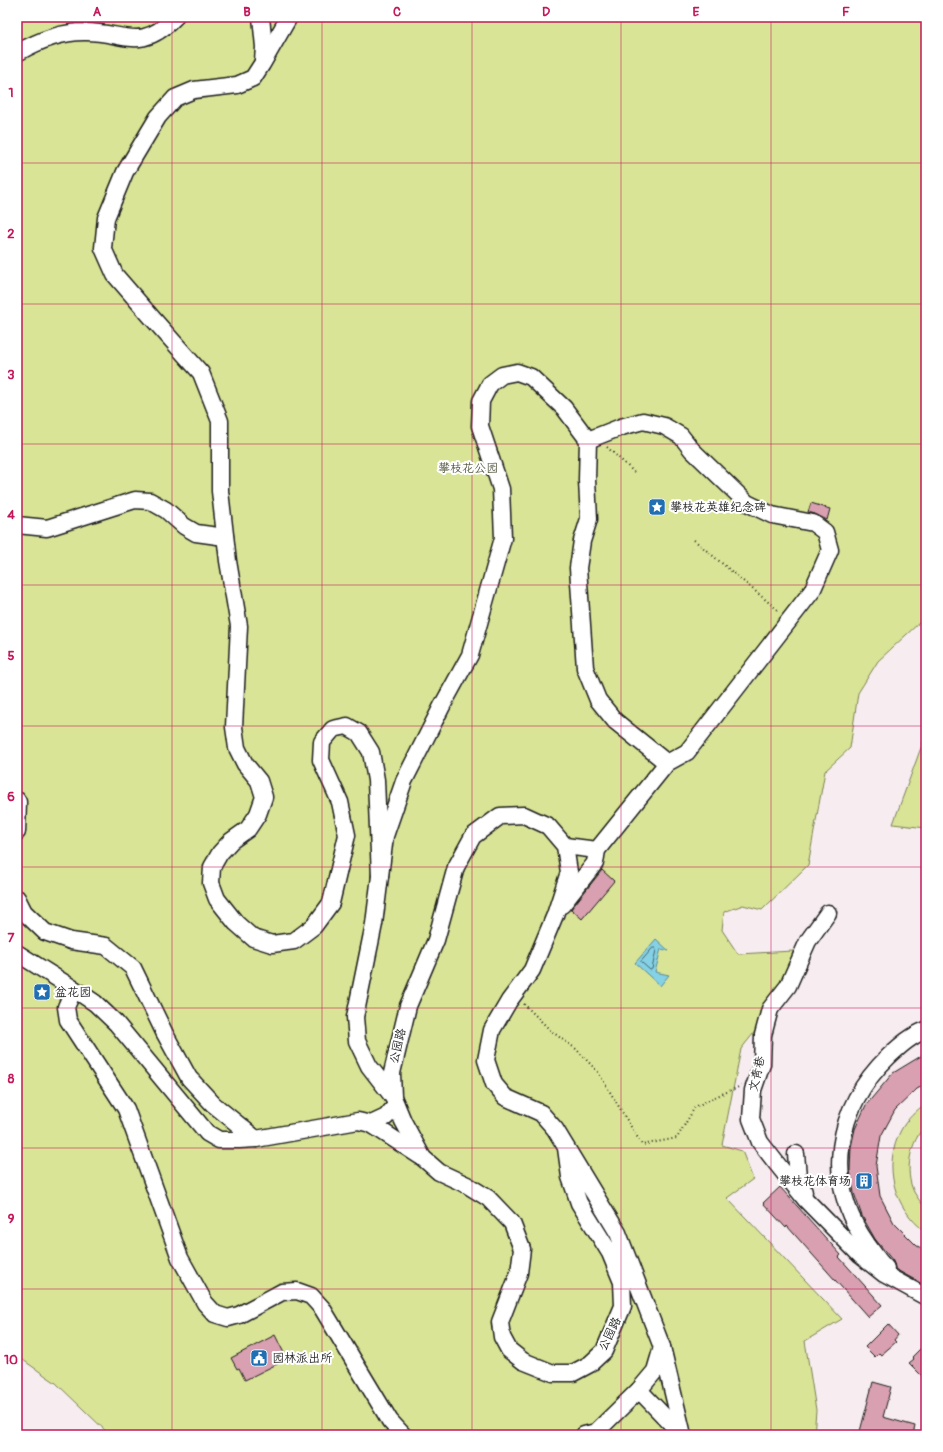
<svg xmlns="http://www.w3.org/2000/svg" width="943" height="1452" viewBox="0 0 943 1452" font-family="Pangolin,'LXGW WenKai TC',sans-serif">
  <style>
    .green { fill: #d9e496; stroke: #7a8059 }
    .water { fill: #85d1e5; stroke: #5b8995 }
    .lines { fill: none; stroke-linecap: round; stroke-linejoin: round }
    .shore { stroke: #46646c; stroke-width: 1 }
    .building { fill: #d8a0b0; stroke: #1c1c1c }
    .minor-casing { stroke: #1c1c1c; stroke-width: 19 }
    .path { stroke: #1c1c1c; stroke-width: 2; stroke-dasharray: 1 3; stroke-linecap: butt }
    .minor { stroke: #fff; stroke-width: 16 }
    .grid { fill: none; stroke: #c2185b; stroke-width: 1; stroke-opacity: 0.55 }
    .labels { text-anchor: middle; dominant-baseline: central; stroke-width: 4; stroke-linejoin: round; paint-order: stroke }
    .park-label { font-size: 12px; fill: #555841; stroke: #fff }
    .poi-label { font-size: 12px; fill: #1c1c1c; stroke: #fff; text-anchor: start }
    .street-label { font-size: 12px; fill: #1c1c1c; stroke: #fff }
    .neatline { fill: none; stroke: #c2185b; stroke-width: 1.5 }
    .grid-label { font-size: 13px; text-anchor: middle; font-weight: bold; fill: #c2185b }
  </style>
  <rect width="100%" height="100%" fill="#f7ecef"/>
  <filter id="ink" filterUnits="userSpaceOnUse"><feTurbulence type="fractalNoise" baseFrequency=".025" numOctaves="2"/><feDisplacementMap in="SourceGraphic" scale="8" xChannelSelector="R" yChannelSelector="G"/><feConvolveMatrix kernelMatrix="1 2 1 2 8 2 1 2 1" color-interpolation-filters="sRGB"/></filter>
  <g filter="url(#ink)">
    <!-- green -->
    <g class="green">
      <polygon points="17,17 926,17 926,623 919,623 878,661 858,693 850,748 825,771 808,865 762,910 743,905 724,912 722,930 738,954 793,951 781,999 741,1049 722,1145 742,1151 753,1179 727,1198 842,1319 805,1341 816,1410 814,1435 110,1435 56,1383 23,1360 17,1357"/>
      <polygon points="926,734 926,828 893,824"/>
      <path d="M 926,1103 L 926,1125 C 910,1141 904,1172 914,1192 C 917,1198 923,1204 926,1210 C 928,1214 926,1228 926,1232 C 894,1209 882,1166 901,1130 C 907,1119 916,1111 926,1103 Z"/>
    </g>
    <!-- water -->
    <polygon class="water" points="656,939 669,951 661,949 655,972 669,975 660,986 635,963"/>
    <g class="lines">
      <!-- shore -->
      <polygon class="shore" points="653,948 655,948 656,950 652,969 650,970 641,962"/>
    </g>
    <!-- building -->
    <g class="building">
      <polygon points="811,503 830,509 827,520 815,514 808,512"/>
      <polygon points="602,870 614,881 582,919 571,909"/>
      <polygon points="926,1053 926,1084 917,1089 895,1110 881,1136 876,1166 880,1196 894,1223 917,1246 926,1250 926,1286 895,1269 893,1261 875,1239 862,1216 854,1193 850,1170 851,1147 855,1129 866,1105 893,1073"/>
      <polygon points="780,1187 841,1255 839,1257 882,1305 868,1317 787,1226 786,1228 763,1203"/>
      <polygon points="888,1324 898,1335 894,1340 896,1342 881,1355 879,1353 875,1357 865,1347"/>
      <polygon points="275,1335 287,1359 245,1380 239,1368 237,1369 231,1358"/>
      <polygon points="926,1343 926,1380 909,1363 914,1359 912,1357"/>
      <polygon points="873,1382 891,1387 883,1417 915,1426 913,1435 859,1435"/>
    </g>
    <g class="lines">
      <defs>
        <g id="minor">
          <polyline points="261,17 264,47 263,61"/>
          <polyline points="289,17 262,64 253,78 237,85 194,90 175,98 158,117 125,172 106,218 103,248 115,275 154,320 201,373 220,421 220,491 228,561 239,626 234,727 237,748 245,764 259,781 264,797 258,814 248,829 231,841 220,853 212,867 211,883 217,899 236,923 253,938 272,944 294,941 314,926 331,903 347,835 340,802 321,760 322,742 333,729 347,726 359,733 371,752 376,780 380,877"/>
          <path d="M 17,53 C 36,42 61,32 84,32 C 123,31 140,54 175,17"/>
          <polyline points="17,525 47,528 135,500 150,501 166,510 184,526 196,533 225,537"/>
          <polyline points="17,800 18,802 17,832"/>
          <polyline points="565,846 597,850"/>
          <polyline points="17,898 24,912 45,932 71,941 106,946 133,968 165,1034 189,1078 213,1104 256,1139"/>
          <polyline points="562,905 595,863 597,850 667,763 687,752 812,591 830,550 825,532 813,523 772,515 747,503 692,450 681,436 664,426 643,421 621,427 588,440"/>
          <polyline points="828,913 808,941 788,986 770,1009 763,1035 762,1064 753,1090 751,1119 760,1142 777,1164 806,1200 860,1255 884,1274 926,1297"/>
          <polyline points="17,953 74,989 95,1003 116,1023 207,1133 219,1140 239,1140 256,1139 358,1121 371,1124 420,1156"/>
          <polyline points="74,989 66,1007 68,1020 126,1109 180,1258 205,1303 215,1314 228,1318 239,1315 282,1292 297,1291 311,1296 322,1308 390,1421 403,1435"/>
          <polyline points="393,1097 369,1066 357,1041 355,1017 374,924 385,836 404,781 442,706 470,655 503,538 501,489 480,426 481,401 490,384 502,375 517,372 531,377 564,408 588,440 587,480 589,519 582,541 578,568 585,668 598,700 615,721 667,763"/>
          <polyline points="371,1124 386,1117 396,1105"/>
          <polyline points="566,1148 570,1177 579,1203 610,1253 622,1282 623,1306 604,1351 590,1364 573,1373 553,1373 523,1361 509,1350 502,1337 500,1322 519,1273 522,1249 512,1223 488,1198 467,1185 439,1172 423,1158 403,1121 393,1097 392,1073 408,1006 436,940 456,867 473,836 500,816 524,815 548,826 565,846 569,872 555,915 532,970 509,1001 492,1030 486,1060 494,1084 505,1097 541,1113 555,1129 618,1233 662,1347 683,1435"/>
          <polyline points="796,1154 798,1176 804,1192"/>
          <path d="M 886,1268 C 878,1261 873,1252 867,1244 C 823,1182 835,1108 889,1056 C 900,1046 912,1035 926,1030"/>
          <polyline points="639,1390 682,1435"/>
          <polyline points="584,1435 596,1432 639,1390 655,1371 662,1347"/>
        </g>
      </defs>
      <!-- minor casing -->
      <use href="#minor" class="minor-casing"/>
      <!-- path -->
      <g class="path">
        <polyline points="607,447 634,472"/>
        <polyline points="694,540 779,611"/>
        <polyline points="524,1004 551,1031 576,1049 598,1072 642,1145 677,1138 695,1107 717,1096 741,1086"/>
      </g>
      <!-- minor -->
      <use href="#minor" class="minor"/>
    </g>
  </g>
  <!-- grid -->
  <path class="grid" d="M 172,17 L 172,1435M 322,17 L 322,1435M 472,17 L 472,1435M 621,17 L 621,1435M 771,17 L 771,1435M 17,163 L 926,163M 17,304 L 926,304M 17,444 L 926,444M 17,585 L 926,585M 17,726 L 926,726M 17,867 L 926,867M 17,1008 L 926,1008M 17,1148 L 926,1148M 17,1289 L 926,1289"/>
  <!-- icons -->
  <defs>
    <symbol id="sight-square" viewBox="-11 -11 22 22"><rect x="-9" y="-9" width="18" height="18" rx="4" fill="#1f6fb2" stroke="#fff"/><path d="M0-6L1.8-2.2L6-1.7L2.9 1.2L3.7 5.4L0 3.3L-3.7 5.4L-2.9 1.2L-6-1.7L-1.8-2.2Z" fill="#fff"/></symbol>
    <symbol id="building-square" viewBox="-11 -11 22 22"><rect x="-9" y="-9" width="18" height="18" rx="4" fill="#1f6fb2" stroke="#fff"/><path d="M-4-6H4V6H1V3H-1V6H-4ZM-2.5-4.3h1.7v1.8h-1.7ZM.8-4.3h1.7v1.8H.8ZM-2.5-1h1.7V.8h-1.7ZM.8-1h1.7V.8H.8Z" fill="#fff"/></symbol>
    <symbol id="civic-square" viewBox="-11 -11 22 22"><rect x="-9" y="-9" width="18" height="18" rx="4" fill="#1f6fb2" stroke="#fff"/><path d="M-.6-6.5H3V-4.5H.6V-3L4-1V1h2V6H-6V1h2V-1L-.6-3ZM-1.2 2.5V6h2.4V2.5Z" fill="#fff"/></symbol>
  </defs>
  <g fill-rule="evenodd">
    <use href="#sight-square" x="647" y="497" width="20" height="20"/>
    <use href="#sight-square" x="32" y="982" width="20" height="20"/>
    <use href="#building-square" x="854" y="1171" width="20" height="20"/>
    <use href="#civic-square" x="249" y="1348" width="20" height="20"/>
  </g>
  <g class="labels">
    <!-- park labels -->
    <g class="park-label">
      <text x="468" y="468">攀枝花公园</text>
    </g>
    <!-- poi labels -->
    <g class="poi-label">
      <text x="670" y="507">攀枝花英雄纪念碑</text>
      <text x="55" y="992">盆花园</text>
      <text x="851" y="1181" text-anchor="end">攀枝花体育场</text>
      <text x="272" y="1358">园林派出所</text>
    </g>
    <!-- street labels -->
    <g class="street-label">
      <text transform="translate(398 1046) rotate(-77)">公园路</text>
      <text transform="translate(757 1074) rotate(-78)">文青巷</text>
      <text transform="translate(610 1334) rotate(-64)">公园路</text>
    </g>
  </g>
  <!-- margin -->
  <rect width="943" height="1452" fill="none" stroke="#fff" stroke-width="44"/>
  <rect x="22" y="22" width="899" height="1408" class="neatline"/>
  <g class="grid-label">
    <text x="97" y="16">A</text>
    <text x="247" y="16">B</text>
    <text x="397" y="16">C</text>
    <text x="546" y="16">D</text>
    <text x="696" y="16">E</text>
    <text x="846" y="16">F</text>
    <text x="11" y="97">1</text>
    <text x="11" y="238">2</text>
    <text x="11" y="379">3</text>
    <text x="11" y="519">4</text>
    <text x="11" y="660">5</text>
    <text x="11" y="801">6</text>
    <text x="11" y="942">7</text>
    <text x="11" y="1083">8</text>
    <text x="11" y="1223">9</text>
    <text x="11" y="1364">10</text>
  </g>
</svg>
